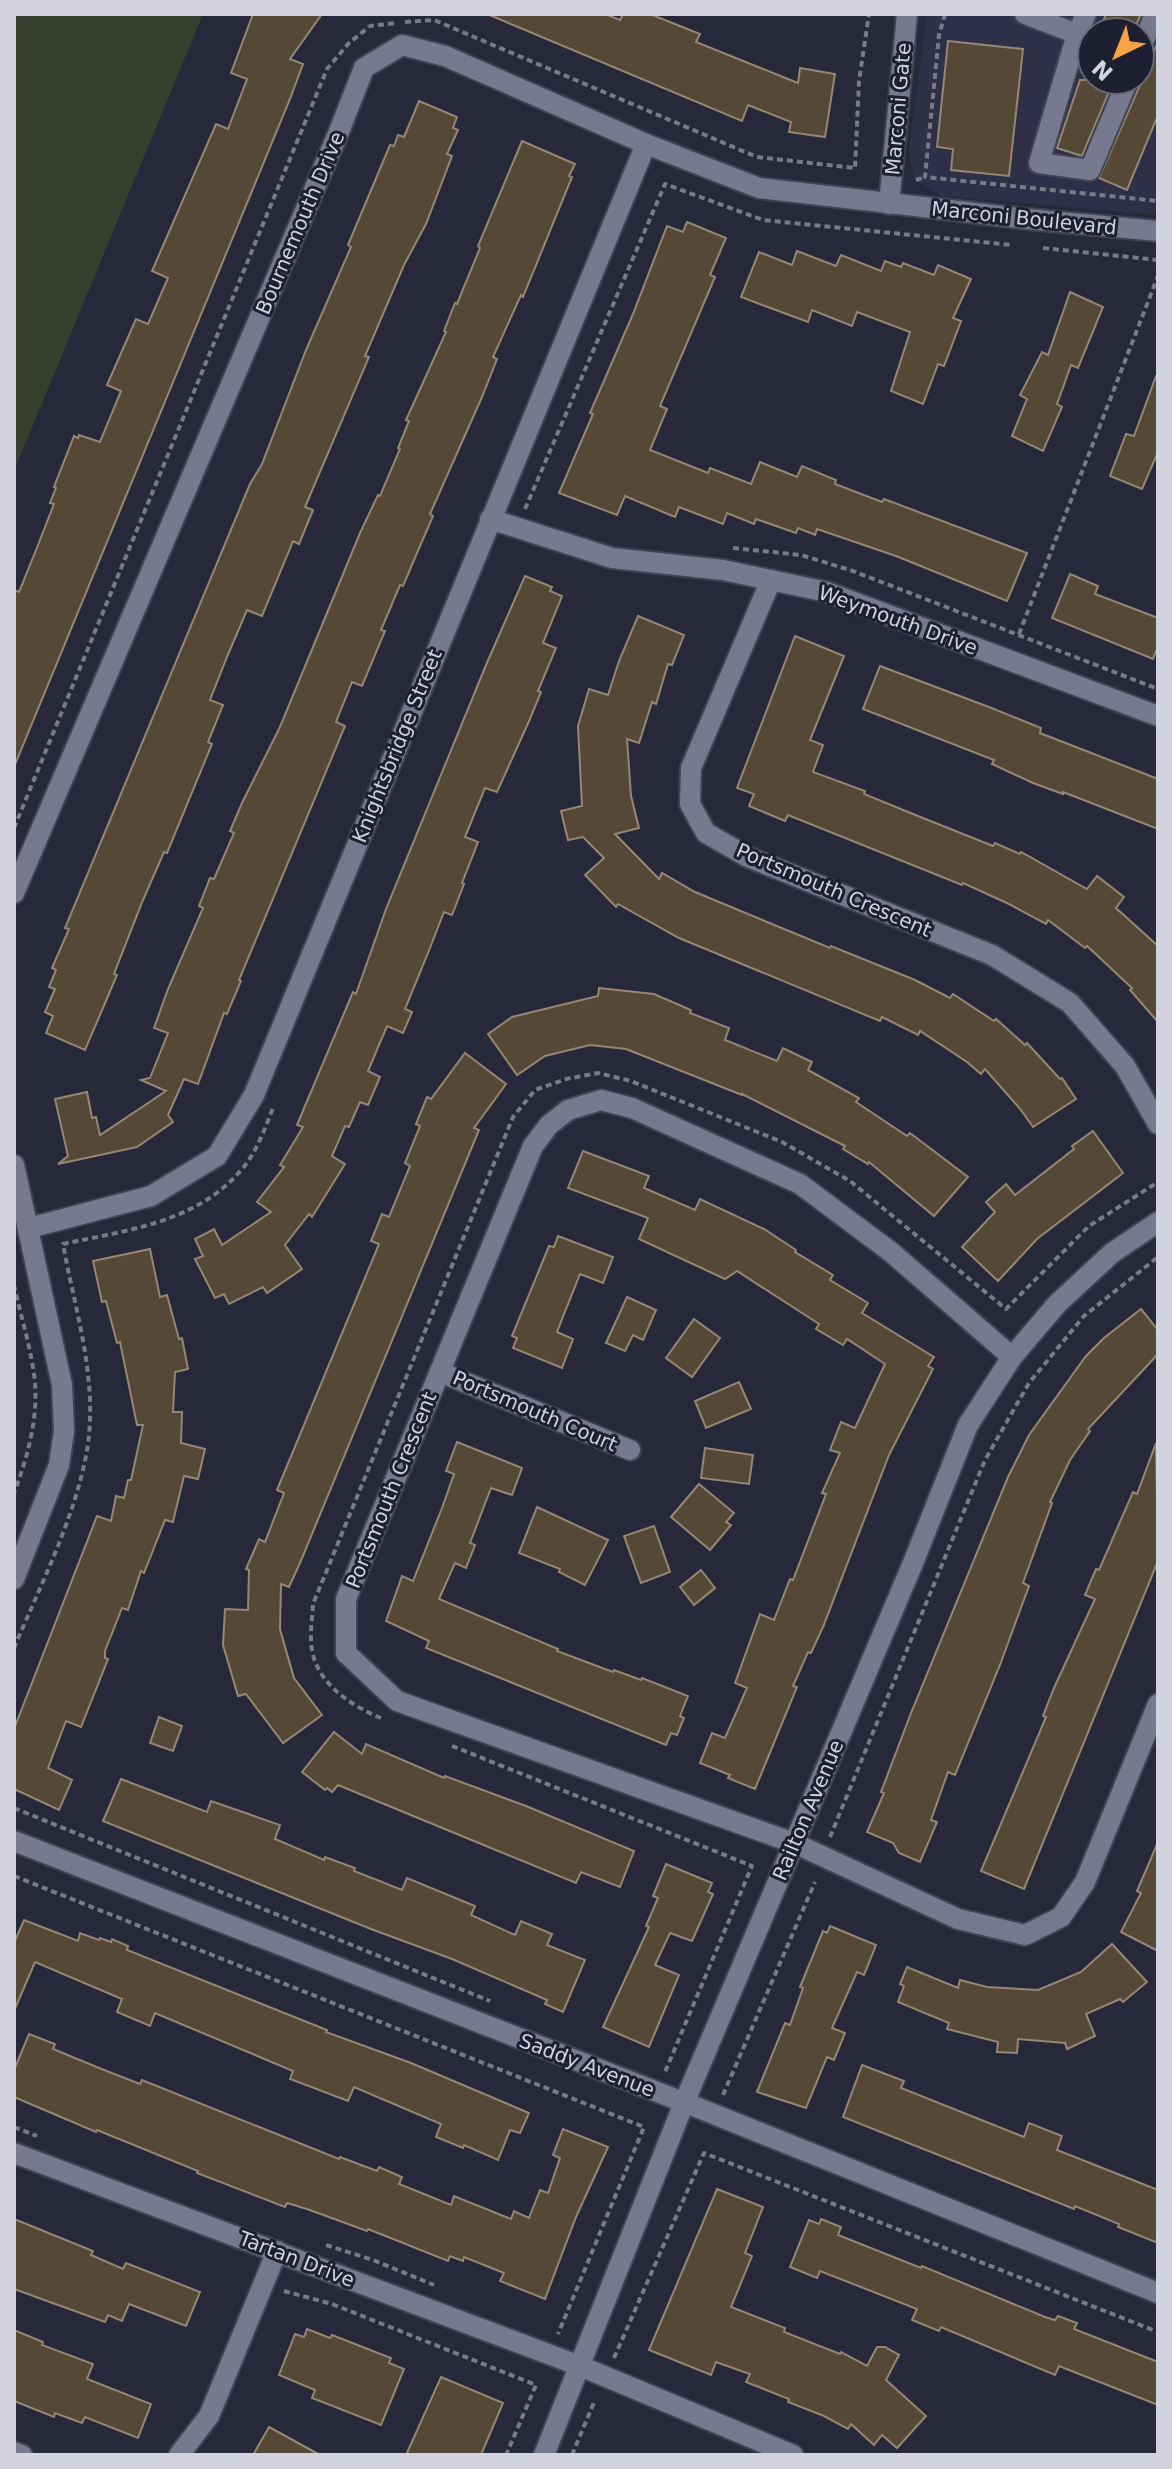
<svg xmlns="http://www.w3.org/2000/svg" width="1172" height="2469" viewBox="0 0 1172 2469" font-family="'DejaVu Sans',sans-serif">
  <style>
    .built { fill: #2f3048; fill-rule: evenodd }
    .green { fill: #383f2f }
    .building { fill: #554836; stroke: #968774; stroke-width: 2 }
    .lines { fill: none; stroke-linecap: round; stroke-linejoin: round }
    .minor-casing { stroke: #424352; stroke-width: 24 }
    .path { stroke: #797a89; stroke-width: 4; stroke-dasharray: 6 4; stroke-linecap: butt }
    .minor { stroke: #777a8f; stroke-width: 20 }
    .labels { text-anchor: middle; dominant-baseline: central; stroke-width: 6; stroke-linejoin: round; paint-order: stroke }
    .street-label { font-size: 20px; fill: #d2d3df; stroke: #1e1f30 }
  </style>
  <rect width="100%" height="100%" fill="#27283a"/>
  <!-- built -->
  <path class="built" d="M 927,14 L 1158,14 L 1158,215 L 941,196 L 914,179 L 909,149 ZM 1092,32 L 1140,32 L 1140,80 L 1092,80 Z"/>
  <!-- green -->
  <polygon class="green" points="14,14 203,14 14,471"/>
  <!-- building -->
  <g class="building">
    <polygon points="253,14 322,14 290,59 303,64 290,99 14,767 14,590 19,592 38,545 54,504 50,503 56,488 54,487 74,436 78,438 79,435 100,442 121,391 107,385 136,319 148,324 168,278 152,271 216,124 228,129 247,79 231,73"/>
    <polygon points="487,14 605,14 620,20 623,14 650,14 700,34 696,42 798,83 800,68 835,74 825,137 789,132 791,122 748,105 742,121"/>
    <polygon points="1106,14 1141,14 1133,32 1099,32"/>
    <polygon points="948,41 1023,49 1009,176 951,170 953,149 937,147"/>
    <polygon points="1158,41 1158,115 1127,190 1099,178 1140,85 1140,73 1145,62 1152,56"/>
    <polygon points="1080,80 1114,80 1082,156 1057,148"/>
    <polygon points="419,101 457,117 453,128 458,130 447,154 452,156 426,224 404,265 365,356 369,357 305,507 313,510 299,544 293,541 262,616 247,610 227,657 210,700 223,705 208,742 212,744 167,853 164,852 143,900 114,974 117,975 85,1050 46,1033 53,1016 45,1012 55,989 49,987 56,970 52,968 69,929 65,928 250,484 262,464 306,350 351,247 348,245 390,145 394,146 398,135 404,137"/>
    <polygon points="522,141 575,164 569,176 572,177 523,297 521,295 493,357 497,359 482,397 430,514 433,516 417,553 403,586 400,585 381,630 385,631 362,686 352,682 336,722 345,726 239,980 241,981 227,1014 224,1013 198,1084 184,1079 168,1115 173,1122 137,1147 58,1164 68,1156 55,1099 87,1092 92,1118 96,1117 100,1135 166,1091 141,1080 150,1078 168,1033 154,1028 168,989 203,908 199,906 210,878 214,879 234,833 230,831 242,803 280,727 360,533 378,495 380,496 400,449 398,448 409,421 406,420 446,332 444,331 455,303 457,304 480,248 478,246"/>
    <polygon points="687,222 726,238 710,275 715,277 660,406 667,409 650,450 708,473 710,468 751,484 760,462 797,477 802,466 836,480 835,484 882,502 884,499 1027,553 1007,601 896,556 817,529 815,535 798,528 796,533 756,519 754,524 727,513 723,524 679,507 675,517 625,496 617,515 559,493 593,414 590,413 633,314 667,226 683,232"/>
    <polygon points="797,251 836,266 841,255 881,271 885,261 901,267 903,263 934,275 938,265 971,279 953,318 961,321 944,366 938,364 923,404 891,391 910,332 857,312 852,326 812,310 808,322 741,297 759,252 792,265"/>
    <polygon points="1070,292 1103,307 1078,368 1071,365 1057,404 1062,407 1043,451 1012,436 1027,399 1020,395 1042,352 1048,355"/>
    <polygon points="1156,376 1158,376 1158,452 1142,489 1110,476 1126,434 1134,436"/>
    <polygon points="1070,574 1098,586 1095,594 1158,618 1158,646 1153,659 1052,618"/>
    <polygon points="525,576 552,587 550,591 562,596 543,643 556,648 538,691 541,692 530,719 497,792 485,788 465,837 478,842 462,883 464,884 452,915 444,912 428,953 405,1009 412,1012 403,1033 387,1026 368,1071 380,1077 368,1105 360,1102 349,1127 345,1126 332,1156 345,1164 312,1217 309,1214 285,1245 302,1269 267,1293 263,1287 229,1304 224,1294 215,1298 195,1259 203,1256 195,1239 214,1229 222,1245 271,1212 257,1202 284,1167 280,1165 303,1127 297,1125 353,992 356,994 386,909 486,665"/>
    <polygon points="638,616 684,635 672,665 668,664 656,704 652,702 639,743 627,739 631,796 639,828 615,834 659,879 662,873 695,892 830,948 831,946 915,980 950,998 953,994 994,1021 996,1019 1025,1045 1027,1043 1060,1079 1062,1078 1076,1099 1033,1127 1021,1110 985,1069 981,1074 967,1062 920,1031 918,1035 882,1017 880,1021 679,938 618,904 616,907 585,875 604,858 583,837 568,840 561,811 582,806 578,726 589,689 608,695 619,661"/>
    <polygon points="795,636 844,656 810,740 823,745 813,772 865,791 864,794 913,814 993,846 995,843 1020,854 1021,852 1087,889 1097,876 1124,897 1116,908 1158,946 1158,1022 1130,990 1132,988 1087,946 1085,948 1048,920 1046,924 1007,903 963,883 962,885 788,815 785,821 749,806 754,794 737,788"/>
    <polygon points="880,666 989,707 1041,728 1040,733 1158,779 1158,829 1063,792 1063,794 1033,783 992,764 994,760 863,709"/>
    <polygon points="599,988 654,994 691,1010 690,1013 729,1028 725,1040 777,1061 783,1048 812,1062 808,1070 859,1098 856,1102 907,1136 910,1133 968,1177 934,1216 869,1162 868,1164 843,1149 845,1146 742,1094 742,1095 626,1049 590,1045 545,1056 517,1075 488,1034 512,1017 598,996"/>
    <polygon points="465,1053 506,1084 474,1128 479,1130 300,1563 289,1587 281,1584 280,1629 294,1678 322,1715 283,1743 246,1694 238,1696 223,1645 225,1609 248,1610 249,1570 246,1569 259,1539 265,1542 284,1493 277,1490 379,1244 371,1241 382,1214 389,1217 410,1166 405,1163 420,1126 416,1124 427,1097 431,1099"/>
    <polygon points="1093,1131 1123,1173 1037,1239 998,1281 962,1247 995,1212 986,1202 1006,1184 1015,1195 1074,1149 1072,1146"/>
    <polygon points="583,1151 649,1176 644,1188 695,1210 700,1199 764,1229 796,1250 795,1252 833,1275 830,1280 868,1303 862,1313 934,1357 928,1366 933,1369 889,1455 823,1627 811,1653 808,1652 793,1686 797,1687 755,1789 728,1778 730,1775 700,1763 712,1733 725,1738 747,1688 735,1683 760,1614 774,1620 790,1579 793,1580 826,1494 822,1493 840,1453 830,1450 841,1422 855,1428 885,1364 847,1339 843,1345 816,1329 819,1324 737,1271 725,1279 639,1239 648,1218 568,1188"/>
    <polygon points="558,1236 613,1257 603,1283 580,1274 557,1332 573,1339 562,1368 513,1348 517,1338 512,1336 549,1246 554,1247"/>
    <polygon points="150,1249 160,1297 167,1295 179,1339 182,1338 188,1369 175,1372 173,1412 182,1412 181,1443 205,1449 198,1479 184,1476 173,1522 165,1520 144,1573 141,1571 128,1610 122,1608 105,1651 105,1658 108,1659 81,1727 66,1721 48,1768 72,1780 59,1810 14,1789 14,1729 97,1516 111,1521 116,1496 124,1498 128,1480 131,1480 143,1425 137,1425 120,1342 117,1343 106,1301 102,1302 93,1261"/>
    <polygon points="627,1297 656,1310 643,1340 633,1335 625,1351 606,1343"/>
    <polygon points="1141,1309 1158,1330 1158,1354 1088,1429 1090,1431 1070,1460 1050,1502 1052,1503 1023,1583 1029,1586 1000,1665 955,1775 948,1772 931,1820 937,1822 920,1862 899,1853 893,1843 867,1832 884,1793 881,1792 911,1713 1008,1477 1029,1435 1086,1356 1104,1338"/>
    <polygon points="694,1319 720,1338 692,1377 666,1358"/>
    <polygon points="739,1382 751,1409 706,1428 695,1401"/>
    <polygon points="457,1442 522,1468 512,1495 491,1488 470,1543 475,1545 466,1568 455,1563 439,1599 558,1649 557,1651 613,1672 614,1670 641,1680 642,1678 688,1696 680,1716 684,1718 677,1735 671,1733 666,1745 426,1648 429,1641 386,1621 402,1576 413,1581 442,1508 454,1474 446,1471"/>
    <polygon points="1156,1443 1158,1561 1024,1889 981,1871 1046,1717 1043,1716 1054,1688 1095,1599 1085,1595 1096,1569 1099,1570 1133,1492 1137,1494"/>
    <polygon points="705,1448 753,1455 749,1484 701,1478"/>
    <polygon points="699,1484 734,1513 726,1522 731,1525 710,1550 671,1517"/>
    <polygon points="537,1507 608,1540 585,1585 559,1572 560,1569 519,1553"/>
    <polygon points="654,1526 670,1572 641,1583 624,1536"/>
    <polygon points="701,1570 715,1588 694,1605 680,1587"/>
    <polygon points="159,1717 182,1726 173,1751 150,1743"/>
    <polygon points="334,1732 362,1754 366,1744 444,1778 445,1776 526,1806 634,1851 620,1887 581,1872 576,1883 338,1785 332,1792 327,1788 325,1790 302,1772"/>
    <polygon points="121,1779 207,1812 211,1801 280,1825 275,1839 324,1860 325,1857 355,1868 354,1871 402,1890 407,1878 475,1906 471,1915 515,1935 521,1921 552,1934 547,1945 585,1960 563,2012 545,2004 547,2000 452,1959 371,1929 103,1821"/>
    <polygon points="1158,1842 1158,1951 1121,1932 1141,1893 1137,1891"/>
    <polygon points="666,1864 712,1883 708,1892 713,1894 692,1941 670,1933 655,1965 679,1975 649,2047 603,2027 649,1927 646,1926 658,1898 653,1896"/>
    <polygon points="24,1920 78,1941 80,1933 99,1940 100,1938 111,1942 112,1939 128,1946 127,1950 327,2030 326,2032 411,2063 529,2113 520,2133 510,2130 498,2160 464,2145 463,2148 436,2137 441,2124 354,2087 348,2101 290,2079 293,2071 155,2013 150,2026 117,2012 122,1999 35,1962 14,2011 14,1943"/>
    <polygon points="830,1926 876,1945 864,1975 857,1972 832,2028 845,2033 834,2060 827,2057 806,2108 757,2092 785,2023 790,2025 803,1988 800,1987 823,1931 827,1933"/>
    <polygon points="1112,1944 1147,1982 1123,2002 1120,1999 1086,2014 1095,2036 1067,2049 1065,2043 1018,2039 1017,2053 997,2052 998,2042 947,2029 949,2023 898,2002 904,1986 900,1984 907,1967 958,1988 960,1980 987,1987 1038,1990 1081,1972"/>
    <polygon points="29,2034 55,2044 53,2049 104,2070 140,2084 142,2080 339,2159 340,2157 377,2171 379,2167 402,2177 399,2184 451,2205 454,2196 511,2219 514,2211 529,2218 540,2190 548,2193 560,2158 553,2155 563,2129 608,2147 576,2217 545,2299 500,2281 504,2273 464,2257 463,2261 450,2256 448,2261 368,2229 367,2231 307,2209 287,2203 285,2207 197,2173 198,2171 97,2130 96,2132 14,2097 14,2070"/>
    <polygon points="862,2065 904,2081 901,2088 1024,2137 1029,2123 1062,2136 1057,2150 1158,2190 1158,2243 1118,2227 1119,2224 1075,2206 1074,2209 843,2117"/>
    <polygon points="717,2189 763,2207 745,2253 752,2256 731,2307 785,2328 784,2332 840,2354 841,2352 867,2366 877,2347 885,2347 899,2355 886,2380 926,2416 897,2448 882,2435 874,2445 851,2424 848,2429 824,2416 788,2402 789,2399 746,2382 750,2374 716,2362 711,2375 649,2350"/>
    <polygon points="14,2219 93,2251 91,2255 123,2269 126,2263 200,2292 186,2326 129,2304 122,2321 108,2315 105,2322 14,2289"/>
    <polygon points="821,2219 841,2227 838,2235 921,2268 922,2266 1045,2317 1055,2320 1058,2316 1077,2323 1074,2329 1158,2362 1158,2405 1059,2366 1055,2375 941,2327 939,2331 912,2320 917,2309 820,2271 817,2278 790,2267 809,2220 819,2224"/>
    <polygon points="307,2329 330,2338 332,2335 391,2358 389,2363 404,2369 381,2425 312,2398 315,2390 279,2375 295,2334 304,2337"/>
    <polygon points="14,2330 43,2342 42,2345 93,2364 87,2379 151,2404 138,2438 85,2417 82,2423 55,2413 54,2417 14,2401"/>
    <polygon points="441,2377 503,2403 481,2455 406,2455"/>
    <polygon points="269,2427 320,2455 253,2455"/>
  </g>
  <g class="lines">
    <defs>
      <g id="minor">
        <polyline points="1025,14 1077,34 1039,163 1090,170 1128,80"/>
        <polyline points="1077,34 1086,14"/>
        <polyline points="1140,50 1155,14"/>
        <polyline points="889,204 907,14"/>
        <polyline points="490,519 612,558 723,570 827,592 1158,716"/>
        <polyline points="771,580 691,768 690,804 706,833 748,857 992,955 1070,1003 1125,1066 1158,1124"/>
        <polyline points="14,893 340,129 364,68 402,45 445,56 646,144 759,188 1028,219 1158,231"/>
        <polyline points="14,1165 62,1385 64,1431 59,1465 14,1579"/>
        <polyline points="29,1228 151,1196 217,1156 254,1095 646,144"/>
        <polyline points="1012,1357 891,1252 800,1184 632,1108 601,1100 568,1110 549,1125 533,1146 346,1599 346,1653 397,1701 794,1843 958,1919 1025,1935 1061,1917 1085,1882 1158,1704"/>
        <polyline points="440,1372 630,1450"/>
        <polyline points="14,1841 701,2109 1158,2293"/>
        <polyline points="14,2153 580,2366 793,2455"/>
        <polyline points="14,2452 22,2455"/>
        <polyline points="179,2455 209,2416 277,2251"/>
        <polyline points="544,2455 684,2103 913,1563 968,1425 1012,1357 1057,1304 1112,1253 1158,1222"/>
      </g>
    </defs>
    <!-- minor casing -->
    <use href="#minor" class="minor-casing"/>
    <!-- path -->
    <g class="path">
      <polyline points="945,14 939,35 925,177 1158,201"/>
      <polyline points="405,22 434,20 757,157 855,168 859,81 869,14"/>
      <polyline points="916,180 925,177"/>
      <polyline points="1043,248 1158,260"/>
      <polyline points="525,509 665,184 763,220 1012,245"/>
      <polyline points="733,548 801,555 853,571 1158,689"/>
      <polyline points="1019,634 1158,276"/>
      <polyline points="14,828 327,69 349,43 370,26 396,23"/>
      <path d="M 14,1285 C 21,1317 32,1351 35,1383 C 38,1420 27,1459 14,1493"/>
      <path d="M 14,1648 C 42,1581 89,1491 90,1418 C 92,1360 73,1300 63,1244 C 128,1230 202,1222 246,1164 C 258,1148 266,1126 273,1108"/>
      <path d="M 381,1718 C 356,1708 325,1689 315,1661 C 308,1644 312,1622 313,1604 L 513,1117 L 535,1090 L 566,1079 L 598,1073 L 631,1081 L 782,1142 L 850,1181 L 1006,1309 L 1089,1226 L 1158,1182"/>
      <polyline points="452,1746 752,1866 665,2072"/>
      <polyline points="14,1808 490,2001"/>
      <polyline points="830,1837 985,1460 1029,1383 1084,1316 1158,1257"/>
      <polyline points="14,1876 644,2127 558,2334"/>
      <polyline points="723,2095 815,1882"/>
      <polyline points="14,2127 37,2136"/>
      <polyline points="326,2245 373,2260 434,2285"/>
      <polyline points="284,2291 332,2304 536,2385 506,2455"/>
      <polyline points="614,2358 704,2153 1158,2332"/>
      <polyline points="572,2455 595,2400"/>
    </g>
    <!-- minor -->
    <use href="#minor" class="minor"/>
  </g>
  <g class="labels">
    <!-- street labels -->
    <g class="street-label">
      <text transform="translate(898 109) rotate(-85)">Marconi Gate</text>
      <text transform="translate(1024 218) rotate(6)">Marconi Boulevard</text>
      <text transform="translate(300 223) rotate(-67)">Bournemouth Drive</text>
      <text transform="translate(898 620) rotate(20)">Weymouth Drive</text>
      <text transform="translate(397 746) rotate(-68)">Knightsbridge Street</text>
      <text transform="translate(834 890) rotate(23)">Portsmouth Crescent</text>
      <text transform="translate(535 1411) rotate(23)">Portsmouth Court</text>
      <text transform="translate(391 1490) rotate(-68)">Portsmouth Crescent</text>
      <text transform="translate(808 1810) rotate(-67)">Railton Avenue</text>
      <text transform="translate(587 2065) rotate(21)">Saddy Avenue</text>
      <text transform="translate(297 2259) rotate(21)">Tartan Drive</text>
    </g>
  </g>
  <!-- border -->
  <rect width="1172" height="2469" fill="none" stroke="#d2d3df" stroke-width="32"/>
  <!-- north arrow -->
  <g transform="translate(1116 56) rotate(223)"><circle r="38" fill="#1e1f30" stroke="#666776" stroke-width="2"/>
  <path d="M0-6L14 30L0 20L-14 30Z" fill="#f6a246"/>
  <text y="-12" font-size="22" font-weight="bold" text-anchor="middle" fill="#d2d3df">N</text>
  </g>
</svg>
